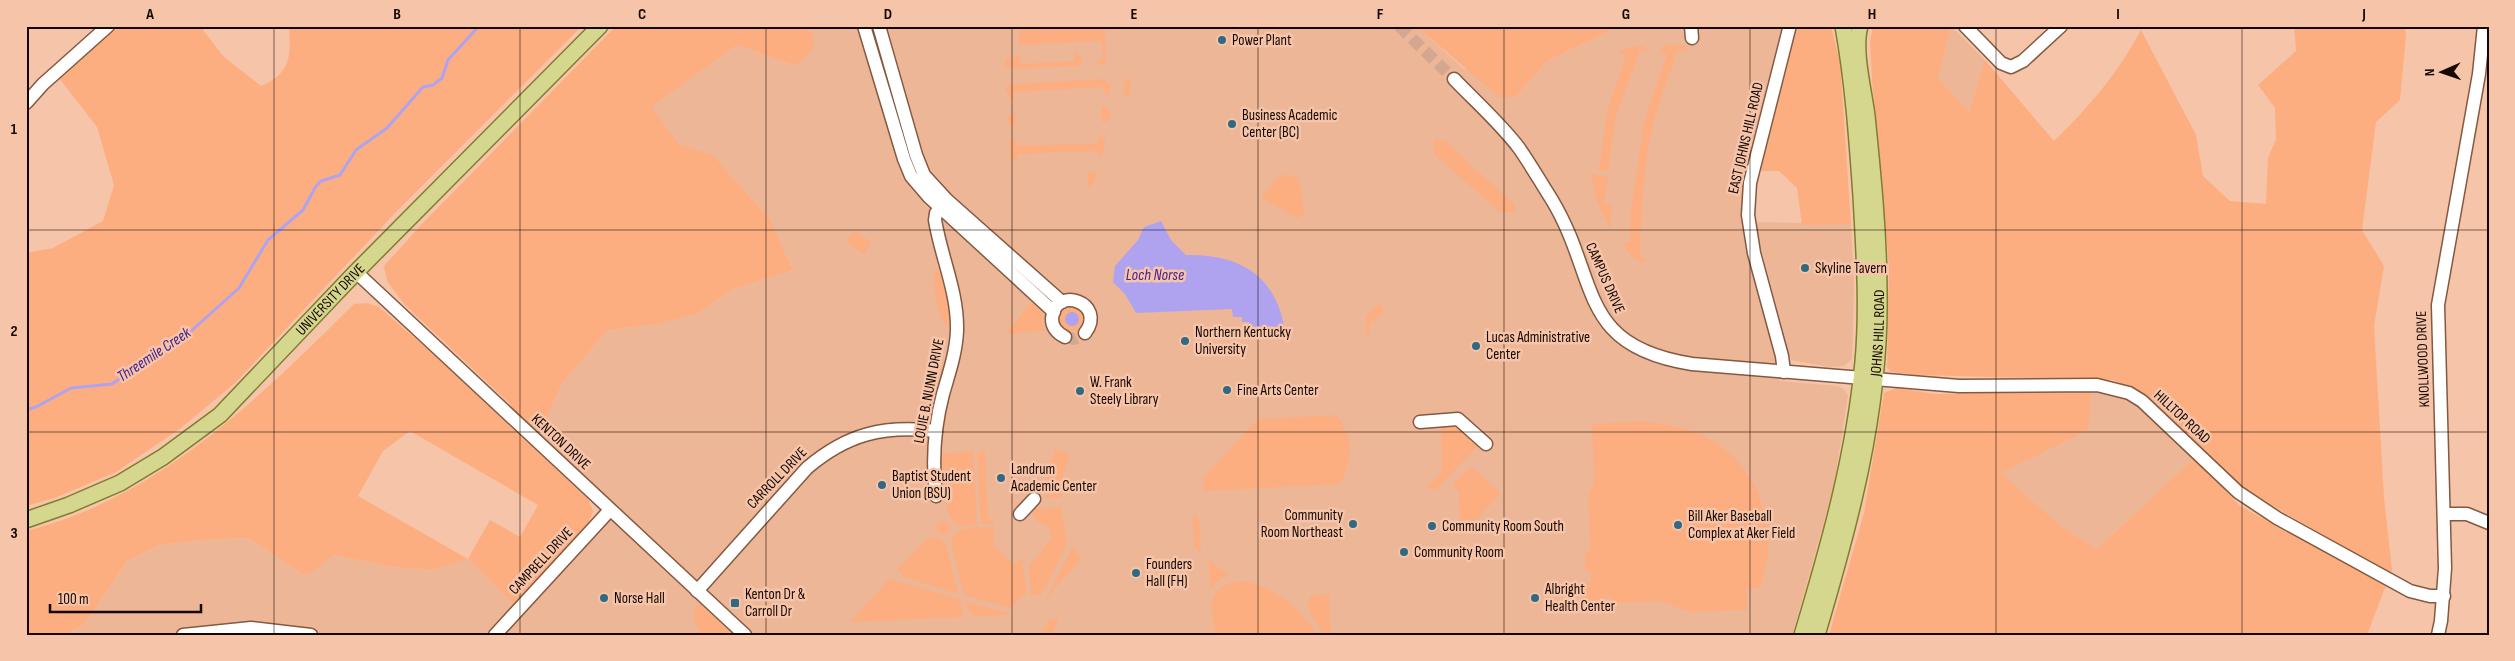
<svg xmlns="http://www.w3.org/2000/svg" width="2515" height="661" viewBox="0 0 2515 661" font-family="'Sofia Sans Condensed',sans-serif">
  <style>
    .built { fill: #edb697 }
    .green { fill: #fdae81; fill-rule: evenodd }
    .water { fill: #afa3f0 }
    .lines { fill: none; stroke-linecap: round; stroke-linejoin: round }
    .stream { stroke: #afa3f0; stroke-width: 3 }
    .minor-tunnel { stroke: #d4a890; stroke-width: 12; stroke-dasharray: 12 6; stroke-linecap: butt }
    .minor-casing { stroke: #835941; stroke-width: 15 }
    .major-casing { stroke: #817d2d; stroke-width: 18 }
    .minor { stroke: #fff; stroke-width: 12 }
    .major { stroke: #d6d78f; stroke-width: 15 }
    .grid { fill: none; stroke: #160701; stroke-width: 1; stroke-opacity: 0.55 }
    .poi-dot { fill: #316983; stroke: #f5c4a9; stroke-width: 2 }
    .labels { text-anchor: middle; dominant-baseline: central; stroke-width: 5; stroke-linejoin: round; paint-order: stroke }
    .poi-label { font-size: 15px; fill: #160701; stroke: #f5c4a9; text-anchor: start }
    .street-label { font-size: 15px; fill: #160701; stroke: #f5c4a9 }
    .water-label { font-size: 16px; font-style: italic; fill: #452190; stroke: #f5c4a9 }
    .neatline { fill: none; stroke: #160701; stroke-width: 2 }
    .grid-label { font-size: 16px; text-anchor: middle; font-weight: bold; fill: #160701 }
  </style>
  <rect width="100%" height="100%" fill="#f5c4a9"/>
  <!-- built -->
  <g class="built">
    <polygon points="804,26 1416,26 1463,68 1517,96 1547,61 1620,26 1785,26 1743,192 1780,381 1838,386 1844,389 1848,395 1834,486 1792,635 62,635 84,625 127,561 159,545 201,540 249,538 304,575 316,570 332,555 392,567 432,570 468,559 514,604 588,524 607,499 535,433 538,423 545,420 563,382 608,330 658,324 697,314 731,290 793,270 770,219 712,154 679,144 650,107 737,45 796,66 812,33"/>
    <polygon points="1951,26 1985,60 1969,112 1937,78"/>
    <polygon points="1754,222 1851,224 1854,289 1852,359 1844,366 1829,367 1791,360"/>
    <polygon points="2087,391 2114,394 2143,410 2194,458 2097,549 2061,526 2000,473 2087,430"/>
  </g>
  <!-- green -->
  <g class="green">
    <path d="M 115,26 L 200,26 L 224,57 L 261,86 C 291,73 291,56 289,26 L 582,26 L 395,213 L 235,383 L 181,428 L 116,472 L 57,497 L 26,506 L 26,253 L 53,248 L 103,221 L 114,185 L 97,127 L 59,78 Z"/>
    <polygon points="616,26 804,26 812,33 814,48 796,66 737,45 651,107 679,144 712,154 770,219 793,270 731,290 697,314 658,324 608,330 563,382 545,420 539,423 535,433 524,423 510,404 404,304 387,281 384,266 422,224"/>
    <polygon points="1105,26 1106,61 1103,65 1095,63 1095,61 1103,60 1102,41 1019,45 1019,30"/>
    <polygon points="1416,26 1620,26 1547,61 1517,96 1500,98"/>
    <polygon points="1795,26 1831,26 1840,62 1851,224 1802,225 1797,188 1779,171 1759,171"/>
    <path d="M 1873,26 L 1951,26 L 1938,78 L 1969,112 L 1985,60 L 2054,141 C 2088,108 2119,72 2141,30 L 2196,135 L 2203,176 L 2230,201 L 2266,204 L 2268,158 L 2276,139 L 2275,108 L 2258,85 L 2296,51 L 2294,26 L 2404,26 L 2406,35 L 2400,100 L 2376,122 L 2362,230 L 2384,266 L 2374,326 L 2384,498 L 2392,570 L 2390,574 L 2242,488 L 2143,393 L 2113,380 L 1917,375 L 1891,372 L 1887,368 L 1889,267 L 1872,80 L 1870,42 Z"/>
    <path d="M 1664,44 L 1685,45 L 1686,51 L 1678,49 C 1669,75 1658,102 1652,129 C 1643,171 1641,215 1640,258 L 1647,259 L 1644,263 L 1632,257 L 1622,242 L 1630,242 L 1631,210 L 1644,122 L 1667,54 L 1660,53 Z"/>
    <polygon points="1643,46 1648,52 1640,50 1616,116 1608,171 1599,170 1607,113 1626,55 1618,52 1629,47"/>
    <polygon points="1074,53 1079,54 1083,62 1076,66 1011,69 1005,67 1006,59 1020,55 1021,64 1074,61"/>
    <polygon points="1131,78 1130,95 1123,95 1125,79"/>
    <polygon points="1104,79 1110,85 1108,95 1105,96 1104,87 1014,92 1014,100 1011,100 1005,88 1011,84"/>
    <polygon points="1101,106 1107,107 1111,114 1108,121 1102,123"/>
    <polygon points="1015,111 1015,126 1013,128 1009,125 1008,116"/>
    <polygon points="1100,134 1106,141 1101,159 1098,151 1017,154 1017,162 1011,160 1009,143 1013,138 1015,138 1017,146 1098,143"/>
    <polygon points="1436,139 1445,141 1514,204 1515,212 1500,212 1434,154 1433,141"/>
    <polygon points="1094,171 1097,175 1093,185 1088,187 1088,172"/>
    <polygon points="1286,174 1299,178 1304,213 1299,219 1263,199 1262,196 1277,178"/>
    <polygon points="1591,174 1608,177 1604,204 1612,205 1610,229 1596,199"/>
    <polygon points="853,230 871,242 864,254 846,243"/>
    <path d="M 938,270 C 947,277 949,310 949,322 L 946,326 C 938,321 933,283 934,272 Z"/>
    <polygon points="1033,301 1043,310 1042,323 1045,331 1005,334"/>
    <path d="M 367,303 L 379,307 L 433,354 L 588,499 L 593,511 L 588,524 L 514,605 L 468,559 L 432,570 L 392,567 L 333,555 L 316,570 L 304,575 L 249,538 L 201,540 L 159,545 L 127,561 L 84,625 L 62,635 L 26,635 L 26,531 C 159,498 260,397 354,304 ZM 410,431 L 538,505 L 520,537 L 490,520 L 468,559 L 358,496 L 383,451 Z"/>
    <polygon points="1379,303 1385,309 1374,322 1370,323 1370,335 1365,335 1366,317"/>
    <polygon points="1072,307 1082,312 1084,320 1077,330 1069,331 1062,327 1059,316 1064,309"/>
    <polygon points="1897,388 1934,394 2087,391 2091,395 2088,430 2001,473 2061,526 2097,549 2194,458 2240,506 2386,585 2367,635 1829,635 1864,513 1884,393"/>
    <path d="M 1335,415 C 1340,418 1342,422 1344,427 C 1355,447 1349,465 1340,484 L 1204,491 L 1203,478 L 1258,419 Z"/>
    <path d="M 1644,421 C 1665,424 1686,427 1706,437 C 1749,458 1774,511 1767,558 C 1766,568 1762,578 1761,588 L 1746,588 L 1747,610 L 1689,612 L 1661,601 L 1611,603 L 1611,597 L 1600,599 L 1602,603 L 1594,606 L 1583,595 L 1585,582 L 1591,582 L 1591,571 L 1585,571 L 1585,551 L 1590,551 L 1588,494 L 1594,483 L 1592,424 Z"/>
    <polygon points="1454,424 1478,446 1436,489 1430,490 1428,485 1442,471 1441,425"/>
    <polygon points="1055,449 1070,455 1062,477 1061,498 1045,498 1046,482"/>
    <path d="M 973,451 L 977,525 C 971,525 963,527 957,524 C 942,517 943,470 942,454 Z"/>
    <polygon points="985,451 988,520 994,520 994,524 981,524 977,452"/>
    <polygon points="1471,467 1501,493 1461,537 1459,492 1452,485"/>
    <polygon points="1033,506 1039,509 1061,507 1067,544 1041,596 1031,594 1029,566 1051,539 1051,532 1047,526 1038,522 1030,509"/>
    <polygon points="1194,515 1199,519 1201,552 1194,547 1192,517"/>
    <circle cx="943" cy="528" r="7"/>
    <path d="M 994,527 L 994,541 L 992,544 L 1014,565 L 1021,558 L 1024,561 L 1022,563 L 1027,594 L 1019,598 L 1010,608 L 964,595 L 951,542 C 955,524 979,528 994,527 Z"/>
    <polygon points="933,537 941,539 946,544 958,594 906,578 897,570 927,539"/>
    <polygon points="1073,546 1081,559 1046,599"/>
    <polygon points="1209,560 1229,575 1219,580 1210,590"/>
    <polygon points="889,579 960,599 964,614 962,617 850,622"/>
    <path d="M 1242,581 C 1274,586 1301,608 1317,635 L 1217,635 C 1207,608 1208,583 1242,581 Z"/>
    <path d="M 1329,594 L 1331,635 L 1324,635 C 1317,619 1304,614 1310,596 Z"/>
    <polygon points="966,602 1010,613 1010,615 975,616 969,613"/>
    <polygon points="699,604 734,635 701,635 693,618 695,605"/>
    <polygon points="1050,619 1059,619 1052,635 1041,635"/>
  </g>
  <!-- water -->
  <g class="water">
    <path d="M 1161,221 L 1171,240 L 1186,255 C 1240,254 1276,275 1285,331 L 1259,333 L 1259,328 L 1250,328 L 1249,322 L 1242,322 L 1242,317 L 1233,317 L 1232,309 L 1136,313 L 1125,294 L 1113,282 L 1115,266 L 1138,240 L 1144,227 Z"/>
    <circle cx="1072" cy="319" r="7"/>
  </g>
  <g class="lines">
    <!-- stream -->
    <polyline class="stream" points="26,410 36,407 71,388 112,384 160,350 180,341 239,288 268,240 303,210 316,186 321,181 340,175 356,150 387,128 423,87 433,85 442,78 448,60 479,26"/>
    <!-- minor-tunnel -->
    <g class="minor-tunnel">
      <polyline points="1399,26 1454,79"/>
      <polyline points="1065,337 1074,339 1085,333"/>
    </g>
    <defs>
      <g id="minor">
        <polyline points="864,26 904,159 911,176 929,197 1054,312"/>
        <polyline points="879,26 916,155 924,175 947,200 1062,302"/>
        <polyline points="1691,26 1692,38"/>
        <polyline points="1965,26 2001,63 2011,67 2023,61 2061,26"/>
        <path d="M 1454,79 C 1475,101 1500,123 1519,148 C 1531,165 1541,183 1552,200 C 1600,280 1576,346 1692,364 L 1959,386 L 2097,385 L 2129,393 L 2142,401 L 2238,492 L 2277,518 L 2410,591 L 2430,596 L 2444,596"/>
        <polyline points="26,103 43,84 108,26"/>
        <polyline points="356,272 745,635"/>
        <path d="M 1065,337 C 1057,333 1052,328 1052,319 C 1054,284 1108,303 1085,333"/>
        <polyline points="1784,372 1782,356 1754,253 1748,215 1750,183 1789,29"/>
        <polyline points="1420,422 1458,419 1486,444"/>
        <path d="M 936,496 C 932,461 934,428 943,394 C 949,373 956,353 957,331 C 958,292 941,257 935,220 L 936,213 L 947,201"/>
        <polyline points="1020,514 1034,499"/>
        <polyline points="2444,514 2467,514 2489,523"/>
        <path d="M 697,591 L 807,468 C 847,434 883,425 936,431"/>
        <polyline points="183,635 251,628 311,635"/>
        <polyline points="495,635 610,510"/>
        <polyline points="2438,635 2441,621 2445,568 2438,305 2479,74 2484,26"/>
      </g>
      <g id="major">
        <path id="s1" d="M 26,520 L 69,505 L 120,483 L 163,457 L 220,415 L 356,272 L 600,26"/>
        <path d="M 1802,635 C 1829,545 1854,456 1863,362 C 1868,307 1864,251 1861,196 C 1857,139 1853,82 1843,26"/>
        <path id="s2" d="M 1817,635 C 1850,524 1881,411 1879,294 C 1879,235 1873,175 1867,116 C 1864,91 1853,50 1860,26"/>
      </g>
    </defs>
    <!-- minor casing -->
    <use href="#minor" class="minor-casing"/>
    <!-- major casing -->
    <use href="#major" class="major-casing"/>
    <!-- minor -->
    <use href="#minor" class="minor"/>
    <!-- major -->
    <use href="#major" class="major"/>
  </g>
  <!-- grid -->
  <path class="grid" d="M 274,26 L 274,635M 520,26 L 520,635M 766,26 L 766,635M 1012,26 L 1012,635M 1258,26 L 1258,635M 1504,26 L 1504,635M 1750,26 L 1750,635M 1996,26 L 1996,635M 2242,26 L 2242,635M 26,230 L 2489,230M 26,432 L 2489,432"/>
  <!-- markers -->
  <g class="poi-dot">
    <circle cx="1222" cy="40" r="5"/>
    <circle cx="1232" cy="124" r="5"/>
    <circle cx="1805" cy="268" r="5"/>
    <circle cx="1185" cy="341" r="5"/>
    <circle cx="1476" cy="346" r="5"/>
    <circle cx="1227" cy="390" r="5"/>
    <circle cx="1080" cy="391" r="5"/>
    <circle cx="1001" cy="478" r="5"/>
    <circle cx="882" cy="485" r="5"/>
    <circle cx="1353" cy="524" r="5"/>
    <circle cx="1678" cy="525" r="5"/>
    <circle cx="1432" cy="526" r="5"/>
    <circle cx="1404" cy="552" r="5"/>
    <circle cx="1136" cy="573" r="5"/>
    <circle cx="604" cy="598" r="5"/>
    <circle cx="1535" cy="598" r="5"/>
    <rect x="730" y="598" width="10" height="10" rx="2.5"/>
  </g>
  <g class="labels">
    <!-- poi labels -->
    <g class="poi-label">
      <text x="1232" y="40">Power Plant</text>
      <text x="1242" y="115">Business Academic<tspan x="1242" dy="17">Center (BC)</tspan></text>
      <text x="1815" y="268">Skyline Tavern</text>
      <text x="1195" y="332">Northern Kentucky<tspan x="1195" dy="17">University</tspan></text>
      <text x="1486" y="337">Lucas Administrative<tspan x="1486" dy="17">Center</tspan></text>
      <text x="1090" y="382">W. Frank<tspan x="1090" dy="17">Steely Library</tspan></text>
      <text x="1237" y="390">Fine Arts Center</text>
      <text x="1011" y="469">Landrum<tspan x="1011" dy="17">Academic Center</tspan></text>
      <text x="892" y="476">Baptist Student<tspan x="892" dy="17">Union (BSU)</tspan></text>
      <text x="1343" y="515" text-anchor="end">Community<tspan x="1343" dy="17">Room Northeast</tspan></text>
      <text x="1688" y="516">Bill Aker Baseball<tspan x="1688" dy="17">Complex at Aker Field</tspan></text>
      <text x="1442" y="526">Community Room South</text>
      <text x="1414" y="552">Community Room</text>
      <text x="1146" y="564">Founders<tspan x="1146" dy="17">Hall (FH)</tspan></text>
      <text x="1545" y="589">Albright<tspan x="1545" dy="17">Health Center</tspan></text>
      <text x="745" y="594">Kenton Dr &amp;<tspan x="745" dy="17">Carroll Dr</tspan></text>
      <text x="614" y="598">Norse Hall</text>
    </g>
    <!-- street labels -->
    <g class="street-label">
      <text transform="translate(1746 138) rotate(-77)">EAST JOHNS HILL ROAD</text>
      <text transform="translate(1605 278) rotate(66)">CAMPUS DRIVE</text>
      <text stroke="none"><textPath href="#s1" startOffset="382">UNIVERSITY DRIVE</textPath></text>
      <text stroke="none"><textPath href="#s2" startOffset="309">JOHNS HILL ROAD</textPath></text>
      <text transform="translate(2423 359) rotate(-92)">KNOLLWOOD DRIVE</text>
      <text transform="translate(929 391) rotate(-79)">LOUIE B. NUNN DRIVE</text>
      <text transform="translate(2182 417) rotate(43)">HILLTOP ROAD</text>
      <text transform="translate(561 442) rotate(43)">KENTON DRIVE</text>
      <text transform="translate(777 478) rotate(-46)">CARROLL DRIVE</text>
      <text transform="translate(541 561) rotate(-47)">CAMPBELL DRIVE</text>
    </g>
    <!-- water labels -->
    <g class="water-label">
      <text x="1155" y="275">Loch Norse</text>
      <text transform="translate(154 355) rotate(-34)">Threemile Creek</text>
    </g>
  </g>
  <!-- border -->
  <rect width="2515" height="661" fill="none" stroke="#f5c4a9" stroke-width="55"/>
  <!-- north arrow -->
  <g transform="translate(2442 72) rotate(268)" stroke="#f5c4a9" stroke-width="4" paint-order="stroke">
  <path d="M0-4L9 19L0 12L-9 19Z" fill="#160701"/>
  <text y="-8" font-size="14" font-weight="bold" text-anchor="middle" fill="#160701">N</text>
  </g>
  <!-- scale -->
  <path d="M50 604v8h151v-8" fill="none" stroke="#160701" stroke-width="2.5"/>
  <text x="58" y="604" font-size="15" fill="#160701" stroke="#f5c4a9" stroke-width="4" paint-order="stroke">100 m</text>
  <rect x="28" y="28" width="2460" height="606" class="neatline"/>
  <g class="grid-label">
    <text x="150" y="19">A</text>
    <text x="397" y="19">B</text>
    <text x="642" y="19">C</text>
    <text x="888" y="19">D</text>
    <text x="1134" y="19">E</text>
    <text x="1380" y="19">F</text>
    <text x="1626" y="19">G</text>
    <text x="1872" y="19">H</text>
    <text x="2118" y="19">I</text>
    <text x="2364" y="19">J</text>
    <text x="14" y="134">1</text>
    <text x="14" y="336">2</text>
    <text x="14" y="538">3</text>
  </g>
</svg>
